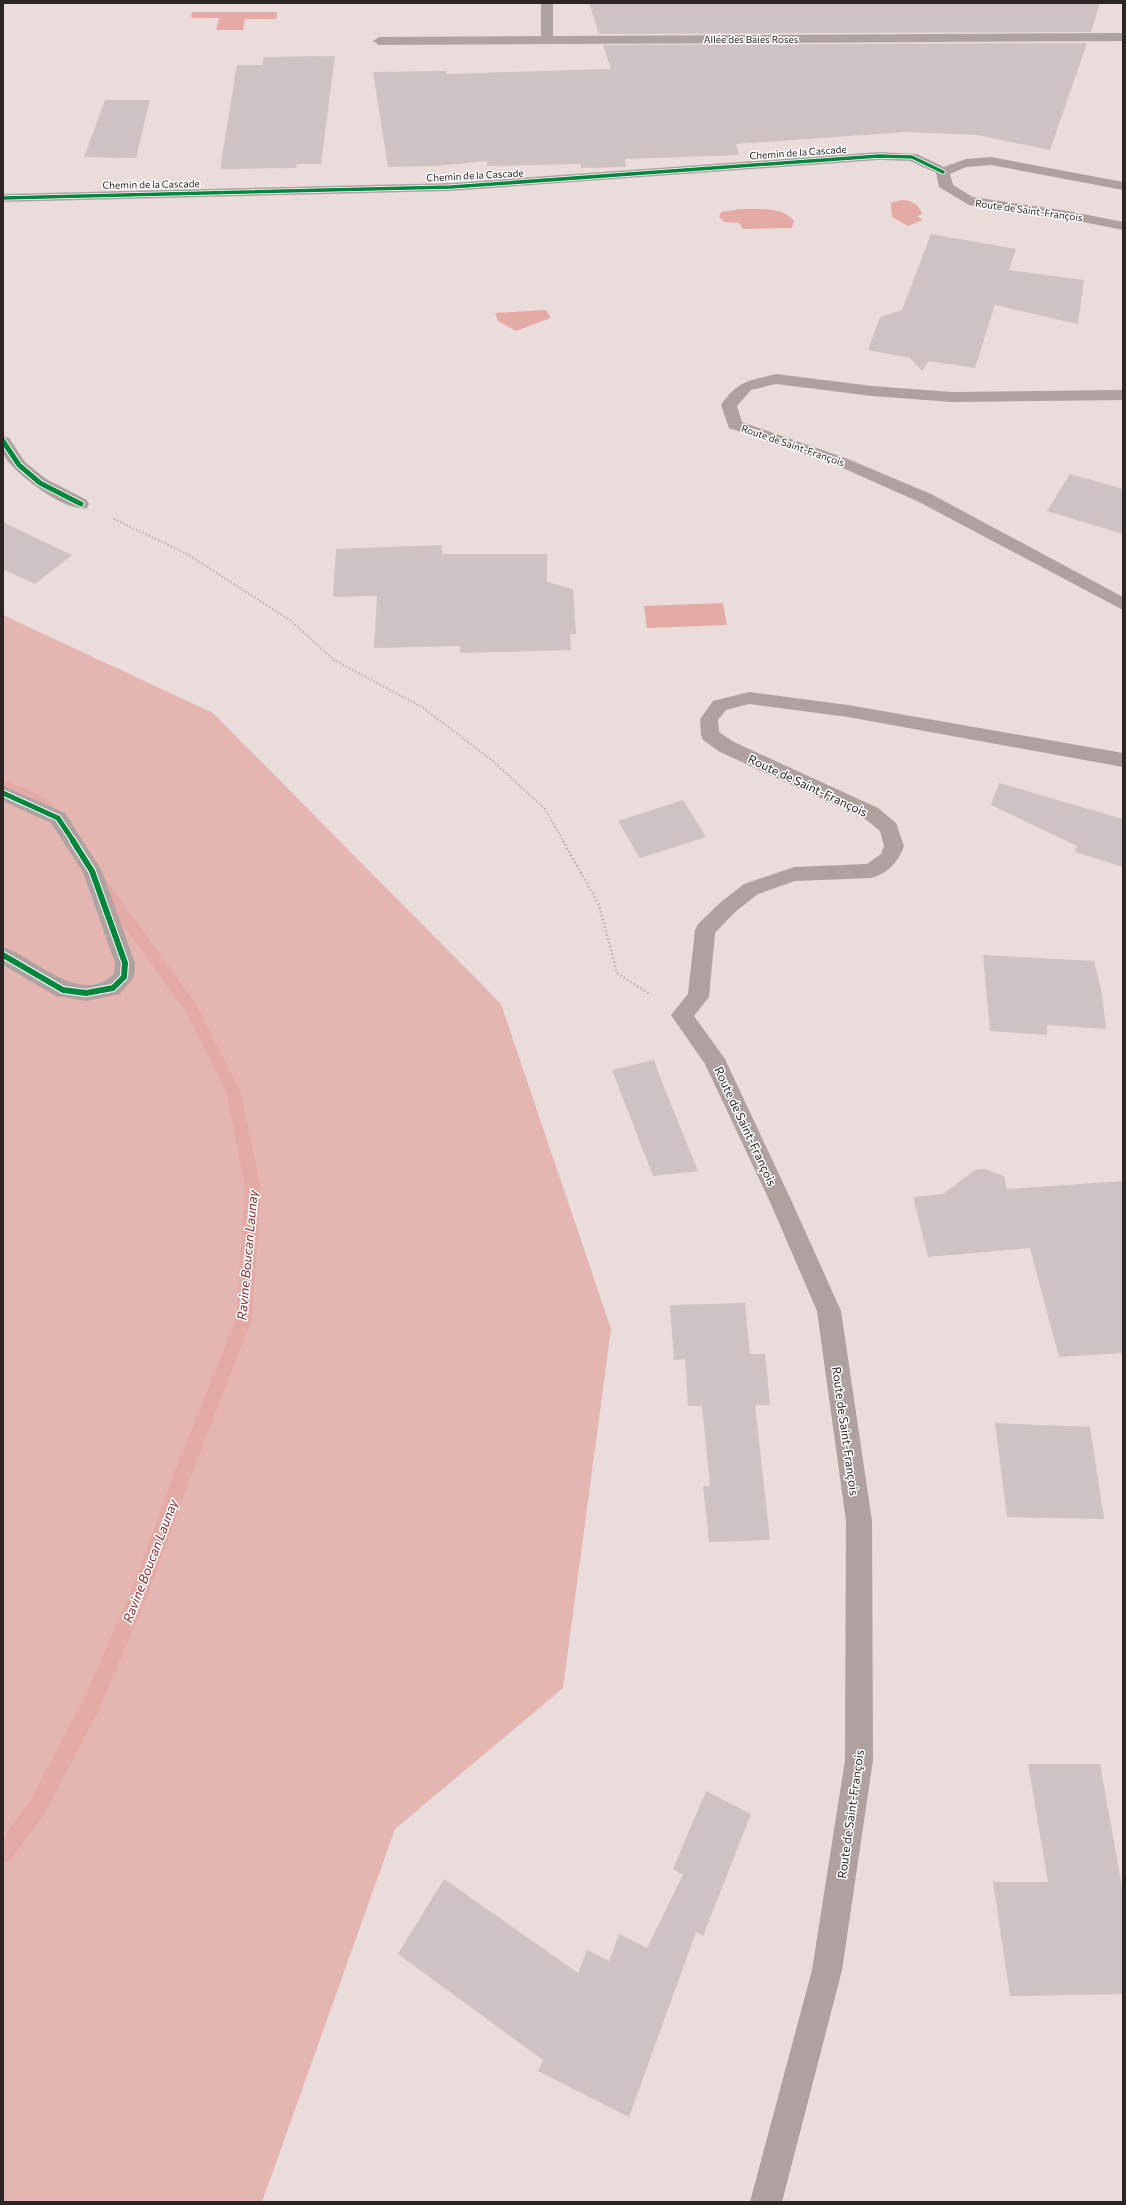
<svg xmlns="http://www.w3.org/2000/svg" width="1126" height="2205" viewBox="0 0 1126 2205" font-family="Commissioner,sans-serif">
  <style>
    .forest { fill: #e4b5b1 }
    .water { fill: #e4aba6 }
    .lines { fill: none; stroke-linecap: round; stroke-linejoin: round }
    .stream { fill: #e4aba6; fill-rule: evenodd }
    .building { fill: #cec3c2 }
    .path-far1 { stroke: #a89d9c; stroke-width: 2; stroke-dasharray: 1 2.5; stroke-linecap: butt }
    .path { stroke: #a89d9c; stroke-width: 2.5; stroke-dasharray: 1 3; stroke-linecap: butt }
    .service { fill: #afa3a2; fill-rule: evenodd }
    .minor { fill: #afa3a2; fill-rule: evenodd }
    .secondary { fill: #afa1a0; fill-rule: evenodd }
    .cycleway-far2-casing { stroke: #fff; stroke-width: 5 }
    .cycleway-far1-casing { stroke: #fff; stroke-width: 7 }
    .cycleway-casing { stroke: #fff; stroke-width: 8 }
    .cycleway-far2 { stroke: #00873e; stroke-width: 3.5 }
    .cycleway-far1 { stroke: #00873e; stroke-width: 5 }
    .cycleway { stroke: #00873e; stroke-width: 6 }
    .labels { text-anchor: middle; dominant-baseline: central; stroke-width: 3; stroke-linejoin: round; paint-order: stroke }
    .far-street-label { font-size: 10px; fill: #2d2524; stroke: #fff }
    .street-label { font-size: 12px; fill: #2d2524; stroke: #fff }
    .water-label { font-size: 13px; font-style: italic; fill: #862d2b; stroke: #fff }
  </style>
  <rect width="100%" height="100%" fill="#e9dcdb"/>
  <!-- forest -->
  <polygon class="forest" points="3,615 213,713 501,1004 611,1329 563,1688 395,1829 262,2202 3,2202"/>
  <!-- water -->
  <g class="water">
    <polygon points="192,12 277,12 276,19 245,19 243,30 216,30 219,18 191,18"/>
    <path d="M 901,200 C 911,200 919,204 922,214 L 917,216 L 923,220 L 908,226 L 892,217 L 891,203 Z"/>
    <path d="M 742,209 C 757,209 785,207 794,221 L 792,228 L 743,229 L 739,223 L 725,222 L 719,217 L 721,212 Z"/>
    <polygon points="546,310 551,318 516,331 498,321 495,313"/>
    <polygon points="723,603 727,625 647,628 644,606"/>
  </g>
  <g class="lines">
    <!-- stream -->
    <g class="stream">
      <path d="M 3,781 C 25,788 49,795 62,816 L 60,819 L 50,819 L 34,804 L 3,791 Z"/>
      <polygon points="102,880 107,881 196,1004 240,1091 261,1188 252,1319 191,1476 146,1599 98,1712 44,1815 10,1860 3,1863 3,1837 30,1801 84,1698 129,1597 173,1476 236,1319 245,1188 226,1091 186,1012 97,889 95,885 97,881"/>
    </g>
  </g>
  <!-- building -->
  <g class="building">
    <polygon points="589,3 1100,3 1091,32 599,34"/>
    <polygon points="1087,43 1050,150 977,135 906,132 736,144 739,155 625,159 626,167 581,168 581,164 487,166 487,161 435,166 388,167 373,72 446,71 446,74 611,69 603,45"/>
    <polygon points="335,56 321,164 297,164 296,168 220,169 237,65 262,65 264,57"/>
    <polygon points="105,100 150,100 136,158 84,157"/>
    <polygon points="931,234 1016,249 1009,270 1084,280 1078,324 995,305 975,368 929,361 922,371 910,358 868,350 880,317 902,310"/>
    <polygon points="1070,474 1123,489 1123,534 1047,511"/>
    <polygon points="3,522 42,541 72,555 35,584 3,569"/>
    <polygon points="442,545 442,554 547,554 547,582 573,589 576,634 570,634 571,650 460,653 460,646 374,648 377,596 333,597 336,549"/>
    <polygon points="999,783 1123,819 1123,867 1075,852 1077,846 991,805"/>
    <polygon points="683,800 706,837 640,858 618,821"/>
    <polygon points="983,955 1094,961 1102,994 1106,1029 1047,1025 1047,1035 990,1031"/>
    <polygon points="654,1060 660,1077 698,1171 653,1176 612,1070"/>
    <polygon points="985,1169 1004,1176 1007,1189 1123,1181 1123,1353 1059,1357 1030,1248 928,1257 913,1197 943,1194 975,1170"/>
    <polygon points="745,1303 750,1354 765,1354 770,1405 755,1405 770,1540 709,1542 703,1486 710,1486 702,1406 688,1406 685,1359 674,1360 670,1305"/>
    <polygon points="995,1423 1090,1427 1104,1519 1007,1517"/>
    <polygon points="1028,1764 1100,1764 1123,1892 1123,1994 1010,1996 993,1882 1048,1882"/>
    <polygon points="706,1791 751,1814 703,1936 696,1932 629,2117 538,2071 543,2060 398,1954 444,1879 578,1973 587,1950 609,1961 619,1934 647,1948 683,1875 673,1869"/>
  </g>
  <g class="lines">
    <!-- path-far1 -->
    <polyline class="path-far1" points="114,519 187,554 290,620 334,660 422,707 493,761 545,809 564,842"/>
    <!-- path -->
    <polyline class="path" points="563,841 599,905 617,973 651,995"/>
    <!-- service -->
    <polygon class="service" points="541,3 553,3 553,40 547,44 541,40"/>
    <!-- minor -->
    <g class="minor">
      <polygon points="1123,33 1123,41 379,45 373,41 379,37"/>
      <polygon points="879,152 917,154 948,169 950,172 943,176 910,161 879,160 451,191 3,202 3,194 451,183"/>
      <path d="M 3,436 L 9,438 L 25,462 L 46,479 L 87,500 L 89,504 L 87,508 C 66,513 13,473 4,455 C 2,450 3,442 3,436 Z"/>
      <path d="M 3,786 L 65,813 L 102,871 L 135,963 L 134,977 L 120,994 L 86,1001 L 56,996 L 3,965 L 3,947 C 35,957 80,1007 114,974 L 115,963 L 83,872 L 51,823 L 3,801 Z"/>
    </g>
    <!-- secondary -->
    <g class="secondary">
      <polygon points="991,157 1123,182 1123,190 991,165 966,167 950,174 953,185 973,197 1068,211 1123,222 1123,230 1068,219 969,205 939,187 936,172 938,169 966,159"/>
      <path d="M 776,374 L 872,386 L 952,392 L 1123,390 L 1123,400 L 952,402 L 872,396 L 776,384 L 751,390 L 737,406 L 742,422 L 848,459 L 931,494 L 1123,597 L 1123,610 L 919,502 L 836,465 L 729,428 L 721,405 C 738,380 749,381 776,374 Z"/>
      <path d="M 749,692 L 848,705 L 1123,753 L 1123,767 L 848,717 L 749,704 L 726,710 L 718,720 L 719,732 L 734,742 L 878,808 L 896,823 L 904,846 C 898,863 888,873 871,878 L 795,881 L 758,894 L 735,912 L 715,933 L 709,997 L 694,1016 L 725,1059 L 792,1202 L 841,1311 L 872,1521 L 873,1760 L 842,1970 L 782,2202 L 750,2202 L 812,1970 L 845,1760 L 846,1521 L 817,1311 L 770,1202 L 705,1064 L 671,1015 L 688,994 L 695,930 L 698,924 L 721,902 L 744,884 L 794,867 L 867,864 L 881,854 L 884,846 L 880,831 L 864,818 L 720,752 L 703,740 L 701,735 L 700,719 L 713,701 Z"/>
    </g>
    <defs>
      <polyline id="cycleway-far2" points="3,198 451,187 879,156 912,157 943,172"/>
      <g id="cycleway-far1">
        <polyline points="3,441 19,465 40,483 81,504"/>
        <polyline points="3,793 58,818 74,842"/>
      </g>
      <polyline id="cycleway" points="3,955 63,990 86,993 113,988 124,977 125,963 92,871 73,841"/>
    </defs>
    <!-- cycleway-far2 casing -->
    <use href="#cycleway-far2" class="cycleway-far2-casing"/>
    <!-- cycleway-far1 casing -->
    <use href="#cycleway-far1" class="cycleway-far1-casing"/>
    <!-- cycleway casing -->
    <use href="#cycleway" class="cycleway-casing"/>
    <!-- cycleway-far2 -->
    <use href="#cycleway-far2" class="cycleway-far2"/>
    <!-- cycleway-far1 -->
    <use href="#cycleway-far1" class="cycleway-far1"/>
    <!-- cycleway -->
    <use href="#cycleway" class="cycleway"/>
  </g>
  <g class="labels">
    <!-- far-street labels -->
    <g class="far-street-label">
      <text x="751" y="39">Allée des Baies Roses</text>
      <text transform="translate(798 152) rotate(-4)">Chemin de la Cascade</text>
      <text transform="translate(475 175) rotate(-3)">Chemin de la Cascade</text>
      <text transform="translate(151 184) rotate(-1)">Chemin de la Cascade</text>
      <text transform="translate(1029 210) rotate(8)">Route de Saint-François</text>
      <text transform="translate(793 445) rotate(19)">Route de Saint-François</text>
    </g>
    <!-- street labels -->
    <g class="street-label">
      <text transform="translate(808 785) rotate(25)">Route de Saint-François</text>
      <text transform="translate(746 1126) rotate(65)">Route de Saint-François</text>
      <text transform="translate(846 1431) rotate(82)">Route de Saint-François</text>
      <text transform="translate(850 1814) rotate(-82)">Route de Saint-François</text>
    </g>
    <!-- water labels -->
    <g class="water-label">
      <text transform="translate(247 1255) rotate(-85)">Ravine Boucan Launay</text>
      <text transform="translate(150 1561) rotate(-69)">Ravine Boucan Launay</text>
    </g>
  </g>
  <!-- border -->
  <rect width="1126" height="2205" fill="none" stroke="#2d2524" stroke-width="8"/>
</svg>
